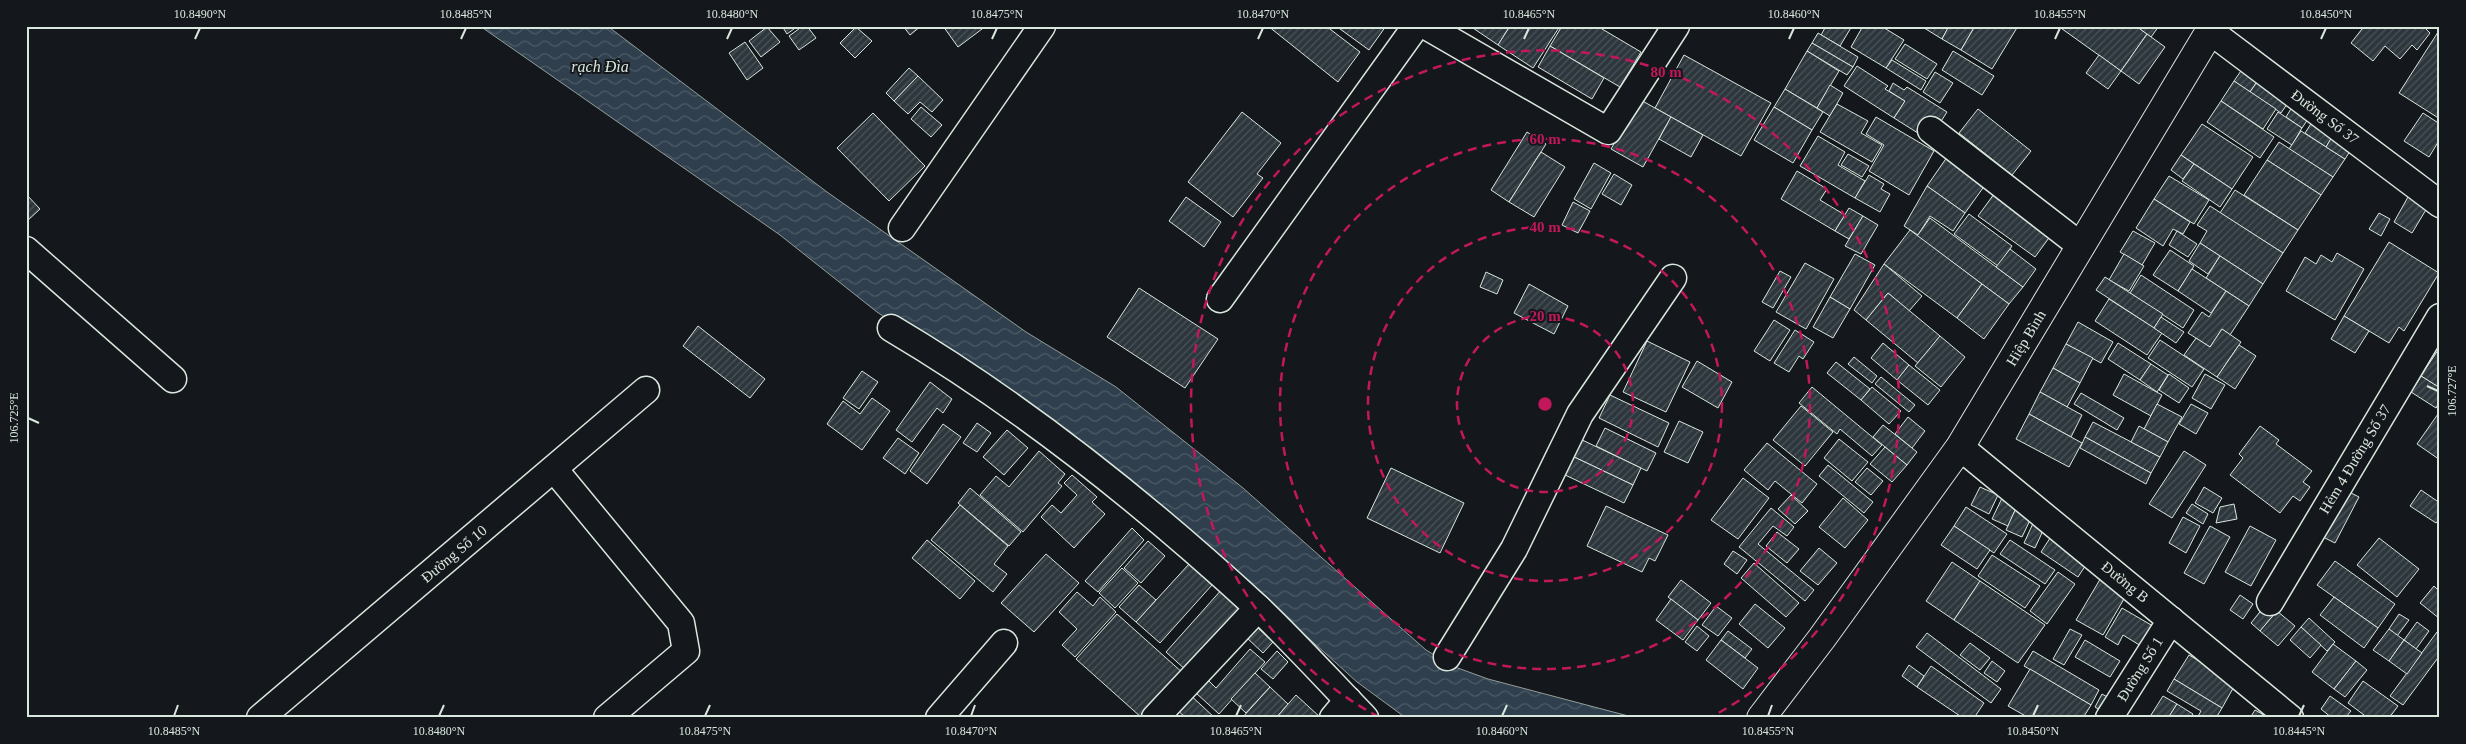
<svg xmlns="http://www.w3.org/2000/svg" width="2466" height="744" viewBox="0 0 2466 744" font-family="'Times New Roman',serif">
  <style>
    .water { fill: url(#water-waves); stroke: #939e99 }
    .building { fill: url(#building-hatch); stroke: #d8e6dc }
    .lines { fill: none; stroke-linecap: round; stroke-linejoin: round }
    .minor-casing { stroke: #d8e6dc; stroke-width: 29 }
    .secondary-casing { stroke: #d8e6dc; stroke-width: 30 }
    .minor { stroke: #14181c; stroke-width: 26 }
    .secondary { stroke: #14181c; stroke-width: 28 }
    .ticks { fill: none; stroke: #d8e6dc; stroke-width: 2 }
    .ring { fill: none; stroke: #c2185b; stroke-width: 2.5; stroke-dasharray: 9 6 }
    .labels { text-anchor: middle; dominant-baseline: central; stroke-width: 4; stroke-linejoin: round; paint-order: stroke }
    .street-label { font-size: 15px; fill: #d8e6dc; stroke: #14181c }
    .water-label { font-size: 16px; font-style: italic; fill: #d8e6dc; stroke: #14181c }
    .centre { fill: #c2185b; stroke: #14181c; stroke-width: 2.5 }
    .ring-label { font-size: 15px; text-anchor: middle; font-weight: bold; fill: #c2185b; stroke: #14181c; stroke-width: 4; stroke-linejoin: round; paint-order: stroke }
    .neatline { fill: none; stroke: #d8e6dc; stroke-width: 2 }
    .ticks-label { font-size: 12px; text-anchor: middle; fill: #d8e6dc }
  </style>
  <defs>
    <pattern id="water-waves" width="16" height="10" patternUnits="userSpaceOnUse" patternTransform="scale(1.25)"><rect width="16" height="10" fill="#2f3f4d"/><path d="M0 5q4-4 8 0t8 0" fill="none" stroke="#4c5b66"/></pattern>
    <pattern id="building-hatch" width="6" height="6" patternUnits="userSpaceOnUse" patternTransform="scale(1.25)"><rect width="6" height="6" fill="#2c363c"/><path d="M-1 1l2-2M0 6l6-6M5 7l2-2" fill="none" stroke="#4a5358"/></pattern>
  </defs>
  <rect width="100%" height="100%" fill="#14181c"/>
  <!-- water -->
  <polygon class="water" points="480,26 607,26 614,31 827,192 1026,332 1116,387 1243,488 1426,650 1455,667 1488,679 1636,718 1406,718 1357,682 1188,529 997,393 877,312 780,235"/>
  <!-- building -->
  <g class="building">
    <polygon points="782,26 798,26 787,34"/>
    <polygon points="803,26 807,26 816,38 799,50 789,36"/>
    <polygon points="903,26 921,26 910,35"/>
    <polygon points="943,26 986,26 958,47"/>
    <polygon points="1268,26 1326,26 1360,52 1338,82"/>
    <polygon points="1336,26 1386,26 1369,50"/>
    <polygon points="1470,26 1510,26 1498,45"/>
    <polygon points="1510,26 1560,26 1533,68 1498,45"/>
    <polygon points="1562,26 1597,26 1641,52 1620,87 1550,46"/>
    <polygon points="1826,26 1852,26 1840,46 1821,35"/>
    <polygon points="1863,26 1881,26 1904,40 1886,68 1851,47"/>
    <polygon points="1921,26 1949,26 1942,39"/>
    <polygon points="1949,26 1975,26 1961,50 1942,39"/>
    <polygon points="1975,26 2018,26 1992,69 1961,50"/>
    <polygon points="2058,26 2136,26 2147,34 2121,71"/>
    <polygon points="2136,26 2159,26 2151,37"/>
    <polygon points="2359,26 2426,26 2425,28 2430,33 2417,50 2412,45 2400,59 2385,46 2373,61 2351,43 2362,29"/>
    <polygon points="767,27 780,42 761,57 749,41"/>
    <polygon points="856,27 872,41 855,58 840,43"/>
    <polygon points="2440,29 2440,119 2399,93"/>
    <polygon points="1818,33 1858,57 1853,67 1812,43"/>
    <polygon points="2147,34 2165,47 2139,84 2121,71"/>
    <polygon points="745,42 763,68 747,80 729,53"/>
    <polygon points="1812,43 1853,67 1847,75 1807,51"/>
    <polygon points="1905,44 1937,64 1927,79 1895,59"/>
    <polygon points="1550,46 1604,78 1592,99 1538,67"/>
    <polygon points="1807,51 1839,71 1817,108 1785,89"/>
    <polygon points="1953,51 1994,76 1982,95 1942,70"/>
    <polygon points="1684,55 1771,103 1741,156 1655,108"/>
    <polygon points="2099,55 2121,71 2108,89 2086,73"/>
    <polygon points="1892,60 1926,81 1921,90 1886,68"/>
    <polygon points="2245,65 2261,76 2250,92 2234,81"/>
    <polygon points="1857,66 1888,86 1885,89 1905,101 1894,118 1844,86"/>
    <polygon points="909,68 918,76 894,101 886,93"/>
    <polygon points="1935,72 1953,83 1940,103 1923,92"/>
    <polygon points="918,76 943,100 932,112 920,102 908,114 894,101"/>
    <polygon points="2261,76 2292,97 2281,113 2250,92"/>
    <polygon points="2234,81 2276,109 2263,129 2221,101"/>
    <polygon points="1893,83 1904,90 1907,87 1947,112 1929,140 1894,118 1905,101 1889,91"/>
    <polygon points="1830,85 1843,93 1830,116 1817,108"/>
    <polygon points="1785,89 1823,112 1812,130 1774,107"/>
    <polygon points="1639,99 1671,117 1643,167 1611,149"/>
    <polygon points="2297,99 2314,110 2302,128 2286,117"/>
    <polygon points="2221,101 2274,137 2260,158 2207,122"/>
    <polygon points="1837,104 1868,121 1861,133 1882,145 1872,162 1820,132"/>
    <polygon points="921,107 942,125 931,137 911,119"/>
    <polygon points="1774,107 1812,130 1793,163 1754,140"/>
    <polygon points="1978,109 2031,151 2012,175 1959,133"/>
    <polygon points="1242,112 1281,143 1257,174 1263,178 1233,217 1188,182"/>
    <polygon points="2278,112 2302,128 2292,145 2267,129"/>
    <polygon points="873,113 925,166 889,201 837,148"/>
    <polygon points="2423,113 2440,124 2440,139 2429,157 2404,141"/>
    <polygon points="1671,117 1703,135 1691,157 1659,139"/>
    <polygon points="1876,117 1934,151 1909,195 1869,171 1884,145 1866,134"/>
    <polygon points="2314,119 2335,132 2326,147 2305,133"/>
    <polygon points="2202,124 2253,157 2232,189 2181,155"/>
    <polygon points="2301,131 2345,159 2333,177 2289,149"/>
    <polygon points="1527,132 1546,144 1509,202 1491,190"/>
    <polygon points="2335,132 2354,145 2345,159 2326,147"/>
    <polygon points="1818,136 1845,152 1838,165 1865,181 1855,198 1800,166"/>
    <polygon points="2279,142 2333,177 2321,195 2267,160"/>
    <polygon points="1954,147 1993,174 1965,213 1927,186"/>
    <polygon points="1541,152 1565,167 1534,217 1509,202"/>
    <polygon points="1848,154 1869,166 1862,177 1841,165"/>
    <polygon points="2181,155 2194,164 2183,179 2171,170"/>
    <polygon points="2267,160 2321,195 2298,230 2244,195"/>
    <polygon points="1594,163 1611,173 1591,209 1574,199"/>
    <polygon points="2194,164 2232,189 2220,207 2182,181"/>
    <polygon points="1797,171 1827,189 1820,200 1845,215 1835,231 1781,199"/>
    <polygon points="1614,174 1632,185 1621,205 1602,194"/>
    <polygon points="1869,175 1884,184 1881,189 1890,194 1880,212 1855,198"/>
    <polygon points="2169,176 2209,200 2194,224 2154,199"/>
    <polygon points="2005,179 2062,220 2035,257 1978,216"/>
    <polygon points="1927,186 1965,213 1953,231 1930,216 1918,235 1904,226"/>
    <polygon points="2235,190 2298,230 2283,253 2220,213"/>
    <polygon points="26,194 40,209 26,222"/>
    <polygon points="1186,197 1221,222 1204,247 1169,221"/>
    <polygon points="2408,197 2427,208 2412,233 2394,222"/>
    <polygon points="2154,199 2190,222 2183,234 2173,229 2163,246 2136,228"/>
    <polygon points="1573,202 1590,211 1578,233 1562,225"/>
    <polygon points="2210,206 2283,253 2263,284 2200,243 2207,231 2197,225"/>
    <polygon points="1849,208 1863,216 1849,239 1835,231"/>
    <polygon points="2379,213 2390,219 2381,236 2369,229"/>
    <polygon points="1969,214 2012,246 1998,266 1954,234"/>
    <polygon points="1863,216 1878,225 1861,254 1845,246"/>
    <polygon points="1930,218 2023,287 2009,304 1917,236"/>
    <polygon points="1910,230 1982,284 1957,318 1884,264"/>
    <polygon points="2133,231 2155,243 2142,265 2120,252"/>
    <polygon points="2177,231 2197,244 2188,257 2169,245"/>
    <polygon points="2389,242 2439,273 2404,331 2399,327 2389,343 2344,316"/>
    <polygon points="2200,243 2220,256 2208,274 2189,261"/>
    <polygon points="2010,249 2036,269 2023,287 1996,267"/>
    <polygon points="2170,250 2194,266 2178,291 2153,275"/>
    <polygon points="2337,253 2364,269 2335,320 2286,291 2305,257 2316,264 2321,255 2332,262"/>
    <polygon points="1855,254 1875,265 1850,309 1830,297"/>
    <polygon points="2124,254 2144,266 2129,291 2109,280"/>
    <polygon points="2220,256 2263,284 2249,306 2206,278"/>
    <polygon points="1805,263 1834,279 1806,329 1776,312"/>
    <polygon points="1884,264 1922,296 1909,311 1888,293 1866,320 1854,310"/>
    <polygon points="2192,269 2226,291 2211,313 2178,291"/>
    <polygon points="1780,271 1791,277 1773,308 1762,302"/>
    <polygon points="1486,272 1503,280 1497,294 1480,287"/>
    <polygon points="2141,275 2194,310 2183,328 2130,293"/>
    <polygon points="2105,277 2163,314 2154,328 2096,290"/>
    <polygon points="1529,284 1568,306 1554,334 1514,313"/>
    <polygon points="1982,284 2009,304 1984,339 1957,318"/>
    <polygon points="1139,288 1218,339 1185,388 1107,337"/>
    <polygon points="2226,291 2249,306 2230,335 2222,329 2210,347 2188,333 2202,312 2209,317"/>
    <polygon points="1888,293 1940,336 1918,363 1866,320"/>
    <polygon points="1830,297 1850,309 1833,338 1813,327"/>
    <polygon points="2109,299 2162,333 2147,355 2095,321"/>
    <polygon points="2344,316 2369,331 2355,353 2331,339"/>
    <polygon points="2161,317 2184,332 2176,343 2154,328"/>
    <polygon points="1774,320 1790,330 1770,361 1754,351"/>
    <polygon points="2078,322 2113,342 2101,363 2066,344"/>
    <polygon points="698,326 765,379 750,398 683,346"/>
    <polygon points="2222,329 2241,342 2217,377 2184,355 2196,338 2210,347"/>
    <polygon points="1795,330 1814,342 1803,359 1799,356 1789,372 1774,363"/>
    <polygon points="1940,336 1965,357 1941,387 1915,366"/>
    <polygon points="2160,340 2204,369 2192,387 2148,358"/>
    <polygon points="1647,341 1690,362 1666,412 1623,392"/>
    <polygon points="1883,343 1909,365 1897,380 1871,358"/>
    <polygon points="2118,343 2151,364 2140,380 2108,359"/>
    <polygon points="2066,344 2093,358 2080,383 2053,368"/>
    <polygon points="2239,345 2256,356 2235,389 2217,377"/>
    <polygon points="2440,347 2440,388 2421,376"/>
    <polygon points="1854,357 1877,376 1872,383 1848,364"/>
    <polygon points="1697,361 1732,382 1718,408 1682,387"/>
    <polygon points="1836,362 1870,389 1861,400 1827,373"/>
    <polygon points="2151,364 2168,375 2157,392 2140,380"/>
    <polygon points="1909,365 1940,390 1928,405 1897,380"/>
    <polygon points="2053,368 2080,383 2067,407 2040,392"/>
    <polygon points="862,371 878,382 859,409 843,398"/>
    <polygon points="2124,374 2162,395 2151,416 2113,395"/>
    <polygon points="2169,374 2189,388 2179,403 2159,390"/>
    <polygon points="2205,374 2225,385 2211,409 2192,398"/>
    <polygon points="2421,376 2440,388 2440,401 2436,408 2411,392"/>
    <polygon points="1881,377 1915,405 1909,412 1875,384"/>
    <polygon points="930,382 952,399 943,413 937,408 912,442 896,430"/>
    <polygon points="1812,387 1882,445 1872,456 1840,429 1837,434 1799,403"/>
    <polygon points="1872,387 1901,411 1889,424 1861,400"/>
    <polygon points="2040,392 2082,415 2071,437 2029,414"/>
    <polygon points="2081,393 2124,418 2117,430 2074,404"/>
    <polygon points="1610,395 1669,423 1658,447 1599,418"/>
    <polygon points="872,398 890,411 862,450 827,424 843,401 860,414"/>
    <polygon points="2157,404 2182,417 2168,442 2144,429"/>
    <polygon points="2191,404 2208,413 2196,434 2179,424"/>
    <polygon points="1801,406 1833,432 1805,466 1773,440"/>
    <polygon points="2029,414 2082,443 2069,467 2016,439"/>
    <polygon points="2438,414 2440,415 2440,460 2417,444"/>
    <polygon points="1908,417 1925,431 1912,448 1895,434"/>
    <polygon points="1679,421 1703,432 1688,463 1664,452"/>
    <polygon points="2093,422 2160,457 2151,473 2085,437"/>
    <polygon points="977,423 991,433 977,452 963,443"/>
    <polygon points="943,424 961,437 927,484 910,471"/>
    <polygon points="1883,425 1917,452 1907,465 1873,437"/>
    <polygon points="2139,426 2168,442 2160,457 2131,442"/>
    <polygon points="2260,426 2279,440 2276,444 2312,471 2303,482 2310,487 2300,501 2293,496 2280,513 2230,475 2243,458 2239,454"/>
    <polygon points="1605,428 1656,453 1647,471 1596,446"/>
    <polygon points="1007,430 1028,448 1004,475 983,457"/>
    <polygon points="2085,437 2151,473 2146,484 2080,448"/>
    <polygon points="898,438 919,453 905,474 883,458"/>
    <polygon points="1578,438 1641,468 1633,485 1570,455"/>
    <polygon points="1839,439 1868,462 1852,481 1824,458"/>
    <polygon points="1767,443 1817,484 1802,503 1775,481 1768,490 1744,470"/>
    <polygon points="1885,447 1907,465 1892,482 1870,464"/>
    <polygon points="1039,451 1065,474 1058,483 1062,486 1023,532 980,495 996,476 1009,487"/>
    <polygon points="2184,451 2206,465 2172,518 2149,504"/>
    <polygon points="1570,455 1633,485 1624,503 1561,473"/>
    <polygon points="1828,465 1873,502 1864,513 1819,476"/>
    <polygon points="1391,468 1464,503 1440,553 1367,518"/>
    <polygon points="1867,468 1883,481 1871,495 1855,482"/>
    <polygon points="1072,475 1097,497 1092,502 1105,514 1074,548 1041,517 1052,505 1061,513 1077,495 1064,483"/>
    <polygon points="1743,478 1769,498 1738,539 1711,520"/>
    <polygon points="1980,487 1998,495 1989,514 1971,505"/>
    <polygon points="2204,487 2222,498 2213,513 2195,503"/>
    <polygon points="970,488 1021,532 1009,546 958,503"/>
    <polygon points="2345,490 2359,497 2335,543 2321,536"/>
    <polygon points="2421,490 2440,503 2440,518 2436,523 2410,506"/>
    <polygon points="1791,495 1808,511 1795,524 1778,509"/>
    <polygon points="2003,496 2018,504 2008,526 1992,519"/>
    <polygon points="1843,498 1868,520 1845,548 1819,527"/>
    <polygon points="2192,504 2208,514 2203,524 2186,513"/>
    <polygon points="2234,504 2237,519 2216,523 2220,507"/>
    <polygon points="960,505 1008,546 994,564 1007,574 993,592 931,540"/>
    <polygon points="1606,506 1668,535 1655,561 1649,558 1642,572 1587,546"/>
    <polygon points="1966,507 2007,534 1994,553 1954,526"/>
    <polygon points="1771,508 1794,527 1787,536 1773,526 1758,544 1814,590 1805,601 1739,547"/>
    <polygon points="2016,508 2032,516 2022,537 2006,530"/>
    <polygon points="2183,517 2200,526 2186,553 2169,543"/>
    <polygon points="2035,519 2046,524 2035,548 2024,543"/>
    <polygon points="1954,526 1990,550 1977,569 1941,545"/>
    <polygon points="2210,526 2230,537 2204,584 2184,573"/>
    <polygon points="2250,526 2276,540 2251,586 2225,572"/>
    <polygon points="1132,528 1144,540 1098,592 1085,581"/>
    <polygon points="1777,532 1799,549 1787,563 1766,546"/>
    <polygon points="2054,532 2091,557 2078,577 2041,552"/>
    <polygon points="2379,538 2419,569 2397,597 2357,565"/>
    <polygon points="927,540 975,581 960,599 912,558"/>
    <polygon points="2010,540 2055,570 2045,584 2000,554"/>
    <polygon points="1148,541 1165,556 1141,583 1124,568"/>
    <polygon points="1819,548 1837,563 1818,585 1800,571"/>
    <polygon points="1733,551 1747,560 1737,574 1724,564"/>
    <polygon points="1046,554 1079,583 1034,632 1001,603"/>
    <polygon points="1992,555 2040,586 2025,608 1978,576"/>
    <polygon points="2335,561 2395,604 2378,628 2317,585"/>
    <polygon points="1952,562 1980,581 1954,620 1926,601"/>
    <polygon points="1754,563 1799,603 1786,617 1741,578"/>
    <polygon points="1189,564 1212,585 1160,643 1136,622"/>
    <polygon points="1122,568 1138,583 1115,608 1099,593"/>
    <polygon points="2058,572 2075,584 2047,624 2030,611"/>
    <polygon points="2102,576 2128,592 2103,635 2076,620"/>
    <polygon points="1681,580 1711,603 1698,620 1668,597"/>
    <polygon points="1980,581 2045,625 2018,663 1954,620"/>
    <polygon points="1139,585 1156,600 1136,622 1119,607"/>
    <polygon points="2434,586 2440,592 2440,619 2420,603"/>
    <polygon points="1223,588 1244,607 1187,671 1166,652"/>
    <polygon points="1077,592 1093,606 1100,597 1116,612 1075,657 1062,645 1077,629 1059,612"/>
    <polygon points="2240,595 2253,604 2243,619 2230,610"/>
    <polygon points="2334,597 2378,628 2364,648 2320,615"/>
    <polygon points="1671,599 1698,620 1683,640 1656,620"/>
    <polygon points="2267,603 2277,611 2260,631 2251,623"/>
    <polygon points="1755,604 1785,628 1768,648 1739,624"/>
    <polygon points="1716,606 1732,618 1718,636 1702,625"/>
    <polygon points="2122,608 2158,629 2146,649 2123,635 2118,645 2105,637"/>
    <polygon points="2277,611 2295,626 2278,646 2260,631"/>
    <polygon points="1117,614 1184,674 1146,718 1142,718 1076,659"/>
    <polygon points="2399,614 2409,620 2397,636 2389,629"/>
    <polygon points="2309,618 2335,642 2327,651 2301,627"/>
    <polygon points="2417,622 2429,631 2416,649 2404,640"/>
    <polygon points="1697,626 1709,636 1697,651 1685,642"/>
    <polygon points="1257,627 1273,642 1263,653 1247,638"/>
    <polygon points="2301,627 2321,645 2310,658 2290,640"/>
    <polygon points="2070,629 2082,635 2064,665 2053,659"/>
    <polygon points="2389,629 2404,640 2389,661 2373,650"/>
    <polygon points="1728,631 1752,649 1745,658 1721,640"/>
    <polygon points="2437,632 2440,634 2440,655 2403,705 2390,696"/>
    <polygon points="1927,633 2001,689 1991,703 1916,647"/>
    <polygon points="1721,640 1758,668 1743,689 1706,660"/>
    <polygon points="2085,640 2120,661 2110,677 2075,657"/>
    <polygon points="2404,640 2422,653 2407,674 2389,661"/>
    <polygon points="1970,643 1990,658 1980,670 1960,655"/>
    <polygon points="2333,644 2356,661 2334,689 2312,672"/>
    <polygon points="1250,649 1265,662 1219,714 1196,693 1208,680 1216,688"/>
    <polygon points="1277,651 1288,662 1273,679 1261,669"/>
    <polygon points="2033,651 2099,690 2091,705 2024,666"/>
    <polygon points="2189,655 2236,683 2222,708 2174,679"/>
    <polygon points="1992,661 2005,671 1997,682 1984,673"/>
    <polygon points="2356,661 2367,670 2345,697 2334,689"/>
    <polygon points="1909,665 1924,676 1917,687 1902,676"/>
    <polygon points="1931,666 1984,703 1974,718 1963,718 1917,687"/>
    <polygon points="2030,669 2091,705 2083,718 2029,718 2008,706"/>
    <polygon points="1255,673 1270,687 1246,713 1231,699"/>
    <polygon points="2174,679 2222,708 2216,718 2197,718 2201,711 2167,691"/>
    <polygon points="2363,681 2398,706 2389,718 2368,718 2348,703"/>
    <polygon points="1270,687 1288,704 1276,718 1242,718"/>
    <polygon points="1187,692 1215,718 1186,718 1174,707"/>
    <polygon points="2102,694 2111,699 2103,712 2095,707"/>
    <polygon points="1296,695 1321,718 1276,718"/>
    <polygon points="2163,696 2177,704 2168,718 2155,718 2151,715"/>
    <polygon points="2330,696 2351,711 2345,718 2332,718 2321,709"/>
    <polygon points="2177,704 2193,714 2190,718 2168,718"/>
    <polygon points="2255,710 2269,718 2250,718"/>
  </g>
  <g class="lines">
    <defs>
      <g id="minor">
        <polyline points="1426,26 1608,131 1676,26"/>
        <polyline points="2210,31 2440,204"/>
        <polyline points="1931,130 2081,246"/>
        <polyline points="902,228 1042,26"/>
        <polyline points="26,250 173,379"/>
        <polyline points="1220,299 1416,26"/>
        <path d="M 891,328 C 1023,406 1144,503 1257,607 C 1294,642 1329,681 1365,718"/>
        <polyline points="1960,447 2290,718"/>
        <polyline points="554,469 681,623 686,651 607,718"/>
        <polyline points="2270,602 2440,317"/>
        <polyline points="1447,657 1514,549 1580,414 1673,278"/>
        <polyline points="260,718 646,390"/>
        <polyline points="939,718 1004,643"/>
        <polyline points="1155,718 1258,608"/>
        <polyline points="1333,718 1348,700"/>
        <polyline points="2109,718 2171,620"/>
      </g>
      <polyline id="secondary" points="1761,718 1822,638 1960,447 2213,26"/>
    </defs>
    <!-- minor casing -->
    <use href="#minor" class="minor-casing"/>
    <!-- secondary casing -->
    <use href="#secondary" class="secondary-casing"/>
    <!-- minor -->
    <use href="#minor" class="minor"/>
    <!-- secondary -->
    <use href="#secondary" class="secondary"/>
  </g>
  <!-- ticks -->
  <path class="ticks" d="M 195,39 L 200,28M 461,39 L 466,28M 727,39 L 732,28M 992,39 L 997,28M 1258,39 L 1263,28M 1524,39 L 1529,28M 1789,39 L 1794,28M 2055,39 L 2060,28M 2321,39 L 2326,28M 2427,386 L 2438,391M 28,418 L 39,423M 174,716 L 178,705M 439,716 L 444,705M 705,716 L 710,705M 971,716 L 975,705M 1236,716 L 1241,705M 1502,716 L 1507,705M 1768,716 L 1772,705M 2033,716 L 2038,705M 2299,716 L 2304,705"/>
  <!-- distance rings -->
  <g class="ring">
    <circle cx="1545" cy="404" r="88"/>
    <circle cx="1545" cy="404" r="177"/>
    <circle cx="1545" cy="404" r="265"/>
    <path d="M1379 717A354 354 0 1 1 1711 717"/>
  </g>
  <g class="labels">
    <!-- street labels -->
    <g class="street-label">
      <text transform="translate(2325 117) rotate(37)">Đường Số 37</text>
      <text transform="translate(2026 338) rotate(-59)">Hiệp Bình</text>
      <text transform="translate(2355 459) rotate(-59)">Hẻm 4 Đường Số 37</text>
      <text transform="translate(454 554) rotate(-40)">Đường Số 10</text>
      <text transform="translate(2125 582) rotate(39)">Đường B</text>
      <text transform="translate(2140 669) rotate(-58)">Đường Số 1</text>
    </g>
    <!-- water labels -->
    <g class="water-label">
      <text x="600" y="66">rạch Đìa</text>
    </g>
  </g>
  <circle cx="1545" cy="404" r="8" class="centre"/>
  <g class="ring-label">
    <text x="1666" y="77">80 m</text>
    <text x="1545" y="144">60 m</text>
    <text x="1545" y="232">40 m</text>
    <text x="1545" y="321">20 m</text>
  </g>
  <!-- border -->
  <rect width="2466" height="744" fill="none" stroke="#14181c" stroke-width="55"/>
  <rect x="28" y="28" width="2410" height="688" class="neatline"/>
  <g class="ticks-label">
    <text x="200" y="18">10.8490°N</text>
    <text x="466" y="18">10.8485°N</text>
    <text x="732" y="18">10.8480°N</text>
    <text x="997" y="18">10.8475°N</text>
    <text x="1263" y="18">10.8470°N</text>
    <text x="1529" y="18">10.8465°N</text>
    <text x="1794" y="18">10.8460°N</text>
    <text x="2060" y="18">10.8455°N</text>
    <text x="2326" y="18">10.8450°N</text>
    <text transform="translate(2452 391) rotate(-90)" y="4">106.727°E</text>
    <text transform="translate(14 418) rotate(-90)" y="4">106.725°E</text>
    <text x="174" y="735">10.8485°N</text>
    <text x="439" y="735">10.8480°N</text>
    <text x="705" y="735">10.8475°N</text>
    <text x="971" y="735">10.8470°N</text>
    <text x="1236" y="735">10.8465°N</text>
    <text x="1502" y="735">10.8460°N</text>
    <text x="1768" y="735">10.8455°N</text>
    <text x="2033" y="735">10.8450°N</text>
    <text x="2299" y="735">10.8445°N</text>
  </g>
</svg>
